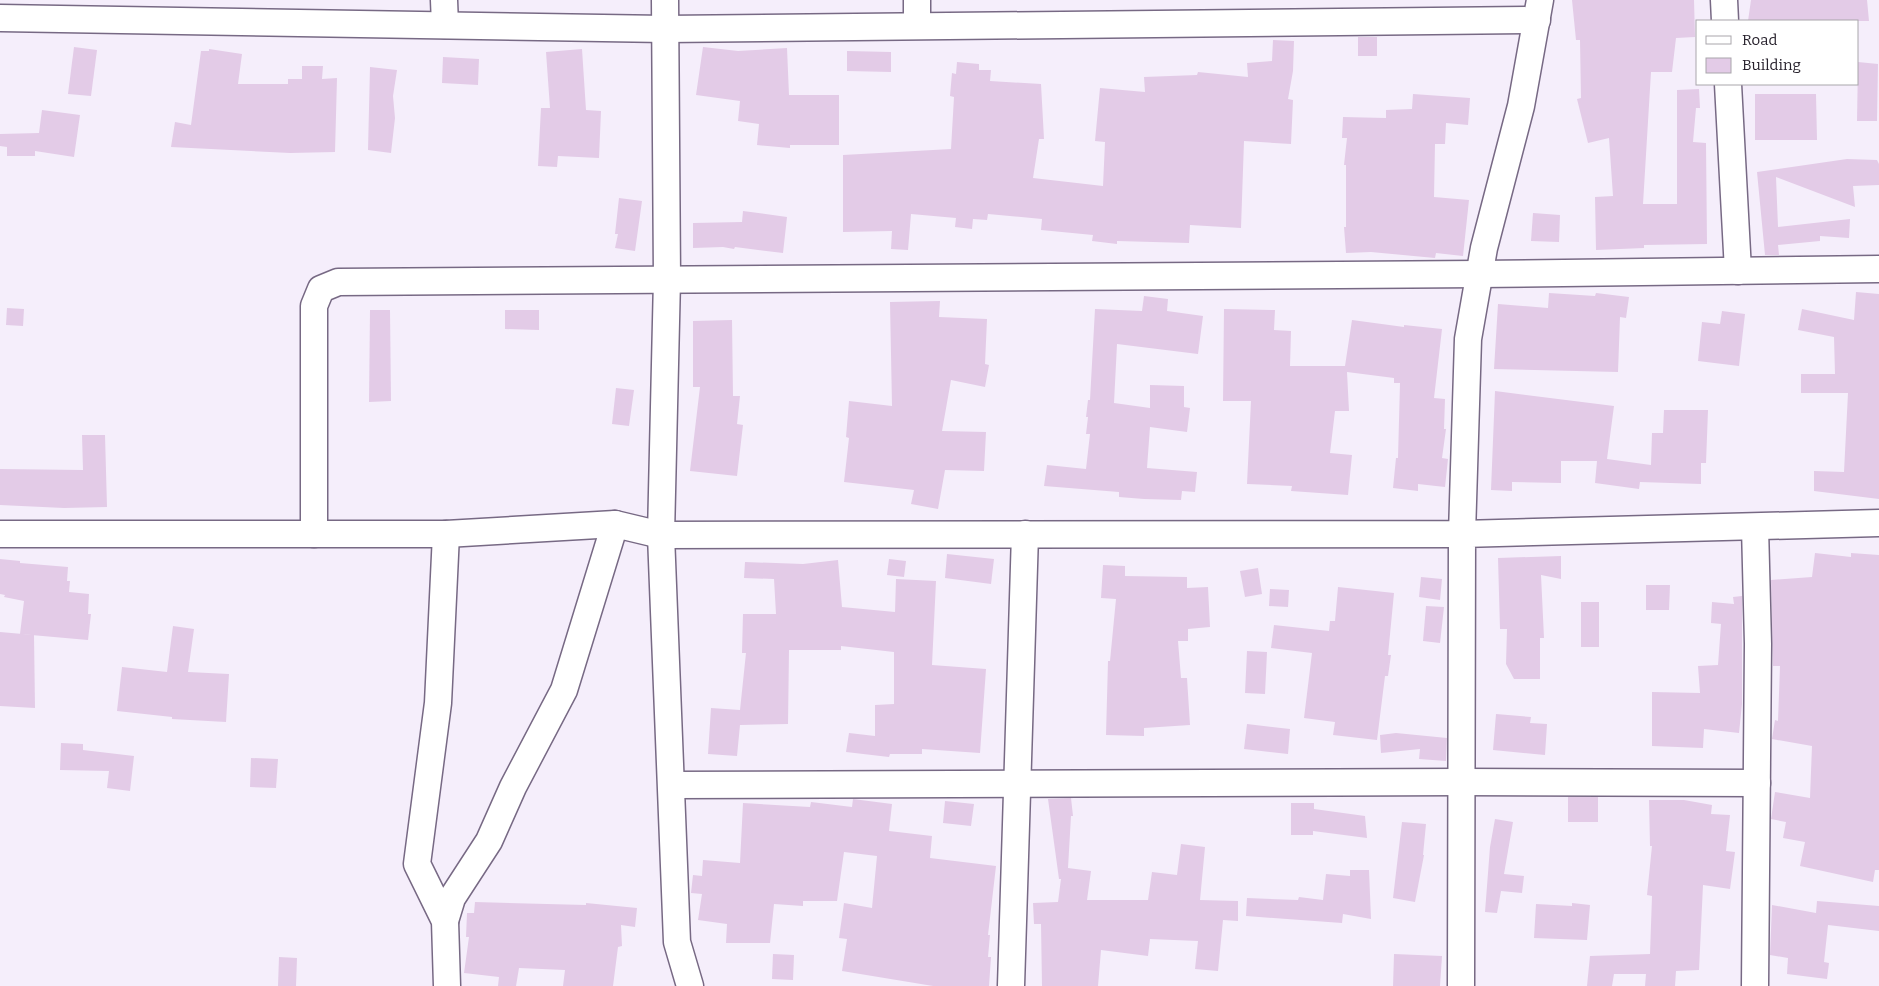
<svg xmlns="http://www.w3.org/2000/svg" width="1879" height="986" viewBox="0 0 1879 986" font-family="Bitter,serif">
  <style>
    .building { fill: #e3cbe7 }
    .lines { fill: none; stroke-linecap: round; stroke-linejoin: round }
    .minor-casing { stroke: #776984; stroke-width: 29 }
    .minor { stroke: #fff; stroke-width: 26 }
  </style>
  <rect width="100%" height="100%" fill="#f5eefb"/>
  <!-- building -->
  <g class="building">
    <polygon points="1572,0 1694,0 1695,37 1676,38 1672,72 1651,72 1643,204 1677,204 1677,90 1699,89 1700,108 1696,108 1693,142 1706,143 1707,244 1644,245 1644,248 1596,250 1595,197 1613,196 1609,138 1588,143 1577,99 1581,98 1580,40 1576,40"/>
    <polygon points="1751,0 1867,0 1869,21 1748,21"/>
    <rect x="1358" y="37" width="19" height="19"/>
    <polygon points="1273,40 1294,41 1293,71 1288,99 1293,100 1291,144 1244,141 1241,228 1190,225 1189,243 1117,241 1117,244 1092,241 1093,235 1041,230 1042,219 988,214 987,220 973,219 972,229 955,227 956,218 911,214 908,250 891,249 892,231 843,232 843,155 951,149 954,97 950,96 952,73 956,74 957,62 979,64 979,70 991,70 990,81 1041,84 1044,139 1039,139 1033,178 1103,186 1105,142 1095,141 1100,88 1145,92 1144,77 1197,75 1198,72 1248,77 1247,63 1272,61"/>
    <polygon points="74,47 97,50 91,96 68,94"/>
    <polygon points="703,47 738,51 787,48 789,95 839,95 839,145 790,145 790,148 757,145 759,124 738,121 740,101 696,95"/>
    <polygon points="209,49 242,54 238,84 288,84 288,79 302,79 302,66 323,66 322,79 337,78 335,152 290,153 171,147 175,122 191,125 201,51 209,51"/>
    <polygon points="582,49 586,110 601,111 599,158 558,156 557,167 538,166 541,108 550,108 546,52"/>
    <polygon points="847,51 891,52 891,72 847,71"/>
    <polygon points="443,57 479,59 478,85 442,83"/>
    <polygon points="1858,62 1878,64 1877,121 1857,121"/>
    <polygon points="370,67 397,70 393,96 395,118 391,153 368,150"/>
    <polygon points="1413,94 1470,98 1468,125 1446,123 1445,144 1435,144 1434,197 1469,200 1463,256 1436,253 1435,258 1371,252 1346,253 1344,227 1346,227 1346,165 1344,165 1347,138 1342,138 1343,117 1386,118 1386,110 1412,109"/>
    <polygon points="1755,94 1816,94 1817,140 1755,140"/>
    <polygon points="42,110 80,115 74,157 35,151 35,156 7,156 7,147 0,146 0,134 39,133"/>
    <polygon points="1847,159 1877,160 1879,164 1879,185 1853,186 1855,207 1776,177 1778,227 1850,219 1849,238 1820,236 1820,241 1778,245 1779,255 1765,255 1757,172"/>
    <polygon points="619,198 642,201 635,251 615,248 618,234 615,234"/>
    <polygon points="743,211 787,217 783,253 735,247 734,249 723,247 693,248 693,223 742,222"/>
    <polygon points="1533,213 1560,215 1559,242 1531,241"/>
    <polygon points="1856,292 1879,294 1879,499 1814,491 1814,471 1844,472 1848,393 1801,393 1801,374 1835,374 1834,337 1798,330 1802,309 1854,320"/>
    <polygon points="1549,293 1595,296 1596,293 1629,297 1626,318 1620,317 1618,372 1494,369 1498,304 1548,308"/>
    <polygon points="1144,296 1168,299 1167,311 1203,316 1198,354 1117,344 1114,403 1150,408 1150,385 1184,386 1184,407 1190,408 1187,432 1150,427 1147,468 1197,472 1195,492 1182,491 1181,500 1144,499 1119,497 1119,492 1044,486 1047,465 1086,469 1090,434 1086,434 1088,417 1086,417 1088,400 1090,400 1095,309 1142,311"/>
    <polygon points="940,301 939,317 987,319 985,364 989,365 985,387 951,380 942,431 986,432 984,471 945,470 938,509 911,504 914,490 844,482 849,438 846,437 849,401 892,406 890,302"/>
    <polygon points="7,308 24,309 23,326 6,325"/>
    <polygon points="1224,309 1275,310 1274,330 1291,331 1290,366 1345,366 1352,320 1404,327 1404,325 1442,329 1434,398 1445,399 1444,429 1446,429 1442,458 1448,459 1445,487 1418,484 1418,491 1393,488 1396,458 1398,458 1400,383 1394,383 1394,378 1347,372 1349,411 1335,411 1330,453 1352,455 1348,495 1291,491 1292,486 1247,484 1251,401 1223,401"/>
    <polygon points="370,310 390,310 391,401 369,402"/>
    <polygon points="505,310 539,310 539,330 505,329"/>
    <polygon points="1722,311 1745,314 1739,366 1698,361 1702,322 1720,324"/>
    <polygon points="732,320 733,396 740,396 737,424 743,425 737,476 690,471 700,387 693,387 693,321"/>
    <polygon points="616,388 634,390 629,426 612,424"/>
    <polygon points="1495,391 1614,406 1607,459 1651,465 1652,433 1663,433 1664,410 1708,410 1706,463 1701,463 1701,484 1640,482 1639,489 1595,483 1597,461 1561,461 1561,483 1512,482 1512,491 1491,490"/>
    <polygon points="82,435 105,435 107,507 64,508 0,505 0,469 83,470"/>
    <polygon points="1815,553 1851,557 1851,553 1879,555 1879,870 1875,870 1873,882 1800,866 1805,842 1783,838 1786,822 1771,819 1775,792 1810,798 1812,746 1772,739 1775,720 1778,721 1780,666 1773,666 1771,580 1812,577"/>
    <polygon points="947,554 994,559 991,584 945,578"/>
    <polygon points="1561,556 1561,579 1541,575 1544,638 1540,638 1540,679 1514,679 1506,664 1507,629 1500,629 1498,558"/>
    <polygon points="0,559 20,561 20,563 68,567 67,581 70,581 69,592 89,594 88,614 91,614 88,640 20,634 24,601 4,597 5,595 0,594"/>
    <polygon points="889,559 906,561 904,577 887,575"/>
    <polygon points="838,560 842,607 895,612 896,579 936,581 932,665 986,669 980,753 922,749 922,754 890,754 889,757 846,752 849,733 875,736 875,705 894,704 894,652 841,646 841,650 789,650 788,724 740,725 737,756 708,754 711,708 740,710 746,653 742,653 743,614 776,614 774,579 744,578 745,562 803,564"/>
    <polygon points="1103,565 1125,566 1125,576 1187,577 1187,588 1208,587 1210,627 1188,629 1188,641 1178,641 1181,678 1187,678 1190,725 1144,728 1144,736 1106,735 1108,661 1110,661 1116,599 1101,598"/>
    <polygon points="1258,568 1262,594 1245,597 1240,571"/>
    <polygon points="1421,577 1442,579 1440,600 1419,597"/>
    <polygon points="1646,585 1670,585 1669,610 1646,610"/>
    <polygon points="1338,587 1394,593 1388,655 1391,655 1388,676 1385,676 1377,740 1333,735 1335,722 1304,718 1312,653 1271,648 1274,625 1329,631 1330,621 1335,621"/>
    <polygon points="1270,589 1289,590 1288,607 1269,606"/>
    <polygon points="1742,596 1742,704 1739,733 1704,729 1703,748 1652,746 1652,692 1700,693 1698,666 1718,665 1721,624 1711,623 1712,602 1734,604 1733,597"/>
    <rect x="1581" y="602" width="18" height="45"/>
    <polygon points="1426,606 1444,607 1440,643 1423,641"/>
    <polygon points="173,626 194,629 188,672 229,674 226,722 172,719 172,717 117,711 122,667 167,672"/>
    <polygon points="0,632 34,635 35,708 0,706"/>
    <polygon points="1247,651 1267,652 1265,694 1245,693"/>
    <polygon points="1496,714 1531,717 1530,723 1547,724 1545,755 1493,750"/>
    <polygon points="1247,724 1290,729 1288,754 1244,749"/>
    <polygon points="1396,733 1447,738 1446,761 1419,759 1420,749 1381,753 1380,735"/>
    <polygon points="61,743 83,744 83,750 134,756 130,791 107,788 109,771 60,770"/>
    <polygon points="251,758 278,759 276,788 250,787"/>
    <rect x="1568" y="797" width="30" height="25"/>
    <polygon points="1071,798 1073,816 1071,816 1068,868 1091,871 1087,900 1148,900 1152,872 1177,875 1181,844 1205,847 1200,900 1238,901 1238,921 1223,920 1218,971 1195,969 1198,941 1150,939 1148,956 1101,950 1098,986 1042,986 1041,924 1034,924 1033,903 1058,902 1061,879 1059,879 1048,799"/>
    <polygon points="853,799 892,804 889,831 932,836 930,858 996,866 988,935 990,935 988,957 991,957 989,986 933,986 842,971 847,939 839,938 844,903 872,908 877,856 844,852 837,901 803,901 803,906 774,904 770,943 726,943 727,924 698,920 702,894 691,893 693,875 702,876 703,860 740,863 743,803 810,807 811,802 852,807"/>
    <polygon points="1649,800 1684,800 1712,805 1711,814 1730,815 1726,851 1735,852 1730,889 1703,885 1699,970 1676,971 1675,986 1645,986 1646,974 1614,974 1612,986 1587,986 1590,956 1650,954 1652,896 1647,895 1652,846 1650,846"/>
    <polygon points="945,801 974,804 971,826 943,823"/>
    <polygon points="1291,803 1314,803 1314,809 1365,816 1367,838 1313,831 1313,835 1291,835"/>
    <polygon points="1495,819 1513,822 1504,874 1524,876 1522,893 1501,891 1497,913 1485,912 1490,847"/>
    <polygon points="1402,822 1426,824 1423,855 1424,855 1415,902 1393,898"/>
    <polygon points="1350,870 1369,870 1371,919 1343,914 1342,923 1246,916 1247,898 1298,900 1299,897 1323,900 1326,874 1350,876"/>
    <polygon points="1817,901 1879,906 1879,931 1828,925 1824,962 1829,963 1827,979 1787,974 1788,958 1770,955 1772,905 1816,913"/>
    <polygon points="475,902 586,905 586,903 637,908 635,927 621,925 622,946 618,947 613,986 563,986 565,970 519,968 516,986 498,986 499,977 464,973 469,937 466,937 467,913 474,913"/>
    <polygon points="1572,903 1590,905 1587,940 1534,938 1536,904 1572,906"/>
    <polygon points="773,954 794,955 793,980 772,979"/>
    <polygon points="1394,954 1442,956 1440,986 1393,986"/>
    <polygon points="279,957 297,958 296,986 278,986"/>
  </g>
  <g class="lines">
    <defs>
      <g id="minor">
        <polyline points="444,0 445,25"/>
        <polyline points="665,0 667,279 661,535 677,942 690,986"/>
        <polyline points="917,0 917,25"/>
        <polyline points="1724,0 1725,21"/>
        <polyline points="0,18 665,29 1537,20"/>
        <polyline points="1728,84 1738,271"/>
        <polyline points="1755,527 1758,644 1755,986"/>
        <polyline points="0,534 446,534 615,524 661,535 1462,534 1468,339 1484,248 1521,106 1540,0"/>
        <polyline points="314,534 314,306 321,289 338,282 1479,274 1879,269"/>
        <polyline points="446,534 438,703 417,864 445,921 447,986"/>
        <polyline points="672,785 1461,782 1757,783"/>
        <polyline points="445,921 452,898 489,841 513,787 564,690 615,524"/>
        <polyline points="1011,986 1025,534"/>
        <polyline points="1461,986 1462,534 1879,523"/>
      </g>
    </defs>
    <!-- minor casing -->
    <use href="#minor" class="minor-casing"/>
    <!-- minor -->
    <use href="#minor" class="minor"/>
  </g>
  <!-- legend -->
  <rect x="1696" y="20" width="162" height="65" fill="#ffffff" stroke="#a9a6ab"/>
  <rect x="1706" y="36" width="25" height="8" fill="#ffffff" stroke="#a9a6ab"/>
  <text x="1742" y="45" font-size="15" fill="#27212c">Road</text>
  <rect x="1706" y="58" width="25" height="15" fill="#e3cbe7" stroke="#a9a6ab"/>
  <text x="1742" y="70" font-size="15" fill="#27212c">Building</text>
</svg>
